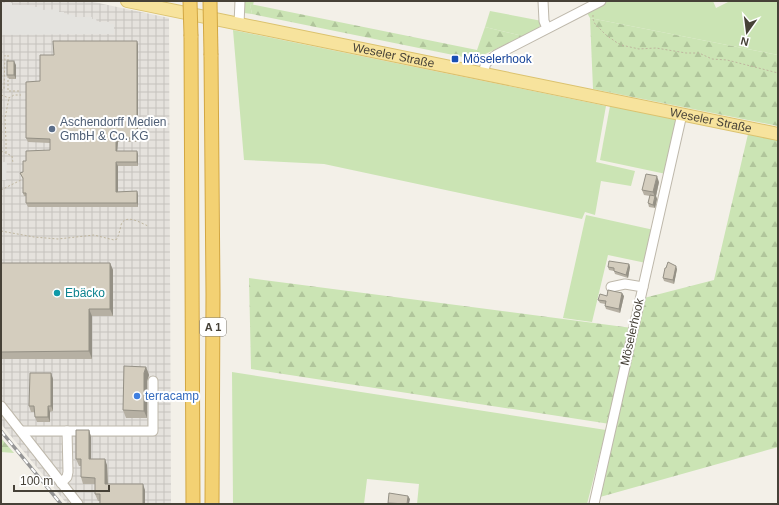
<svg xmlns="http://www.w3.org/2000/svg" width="779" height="505" viewBox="0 0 779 505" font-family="Helvetica,sans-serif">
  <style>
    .industrial { fill: url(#industrial-grid) }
    .grass { fill: #cbe4b4 }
    .forest { fill: url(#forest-firs) }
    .parking { fill: #e4e3df }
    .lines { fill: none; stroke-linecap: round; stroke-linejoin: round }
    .minor-casing { stroke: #beb8ab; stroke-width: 11 }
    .major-casing { stroke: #dbc26e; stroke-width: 14 }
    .highway-casing { stroke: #d2a743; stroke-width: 15 }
    .path { stroke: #beb59e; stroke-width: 1; stroke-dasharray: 2 2; stroke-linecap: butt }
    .minor { stroke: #fff; stroke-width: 9 }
    .major { stroke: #f7e39d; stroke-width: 12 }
    .highway { stroke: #f3d173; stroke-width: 13 }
    .rail-casing { stroke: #969696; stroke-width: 3.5 }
    .rail { stroke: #fff; stroke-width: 2; stroke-dasharray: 6; stroke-linecap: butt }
    .highway-bridge-casing { stroke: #d2a743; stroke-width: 15; stroke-linecap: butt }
    .highway-bridge { stroke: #f3d173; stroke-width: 13 }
    .wall { fill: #b6b0a3 }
    .shaded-wall { fill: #949085 }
    .building { fill: #d4cdbe; stroke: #949085 }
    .transit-dot { fill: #1a4fb4; stroke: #fff; stroke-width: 1.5 }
    .service-dot { fill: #5c6f8a; stroke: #fff; stroke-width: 1.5 }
    .culture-dot { fill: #0f9aa8; stroke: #fff; stroke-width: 1.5 }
    .shop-dot { fill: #3f7fe0; stroke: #fff; stroke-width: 1.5 }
    .labels { text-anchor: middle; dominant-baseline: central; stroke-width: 4; stroke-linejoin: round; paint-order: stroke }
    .shield { fill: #fff; stroke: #7e7a73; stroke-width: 1 }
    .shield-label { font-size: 11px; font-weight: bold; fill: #464137 }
    .street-label { font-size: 12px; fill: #464137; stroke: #fff }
    .transit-label { font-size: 12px; fill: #164399; stroke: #fff; text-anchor: start }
    .service-label { font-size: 12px; fill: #4e5e75; stroke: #fff; text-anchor: start }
    .culture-label { font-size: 12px; fill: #0d838f; stroke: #fff; text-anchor: start }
    .shop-label { font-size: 12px; fill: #366cbe; stroke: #fff; text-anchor: start }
  </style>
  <defs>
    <pattern id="industrial-grid" width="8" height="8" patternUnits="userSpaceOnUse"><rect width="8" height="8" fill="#e5e2dd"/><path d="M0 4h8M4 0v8" fill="none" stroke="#c6c3be"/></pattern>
    <pattern id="forest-firs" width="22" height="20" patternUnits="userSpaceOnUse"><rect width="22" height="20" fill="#cbe4b4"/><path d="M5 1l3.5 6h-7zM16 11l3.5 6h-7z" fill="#b0c59b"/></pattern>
  </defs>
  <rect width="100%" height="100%" fill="#f3f0e8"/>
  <!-- industrial -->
  <polygon class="industrial" points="1,1 89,1 169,18 171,504 67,504 1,424"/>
  <!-- grass -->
  <g class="grass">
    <polygon points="244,1 254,1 253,5 250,4 252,14 244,13"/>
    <polygon points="608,1 713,1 716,8 730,1 778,1 778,55 590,18 587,13"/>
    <path d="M 490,11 L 542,21 C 541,30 530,32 523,36 L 485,27 Z"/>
    <polygon points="233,30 606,106 596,162 635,171 631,186 601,181 595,215 585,212 582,219 324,164 244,160"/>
    <polygon points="610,106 675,118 677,121 666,174 600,160"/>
    <polygon points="586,215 654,230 646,263 608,255 592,322 563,318"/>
    <polygon points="232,372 606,430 587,504 417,504 419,484 367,479 364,504 233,504"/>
  </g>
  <!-- forest -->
  <g class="forest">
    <polygon points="250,4 477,50 485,27 523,36 477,58 473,59 252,14"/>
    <polygon points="590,18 778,55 778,126 593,89"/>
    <polygon points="748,134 778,140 778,447 600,497 644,298 714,280"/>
    <polygon points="249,278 632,328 610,424 251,369"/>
    <polygon points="1,438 14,453 1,452"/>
  </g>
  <!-- parking -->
  <g class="parking">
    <polygon points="1,3 12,3 12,5 30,5 30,7 42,7 42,10 59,9 59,12 64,12 64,14 75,15 75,17 92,17 92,19 96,19 97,22 109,22 109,24 114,24 114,34 1,35"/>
    <polygon points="1,162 7,162 6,180 1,180"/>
  </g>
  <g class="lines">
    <defs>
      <g id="minor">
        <polyline points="543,1 544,21 547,28"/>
        <polyline points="239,24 240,1"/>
        <polyline points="483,73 486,63 496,55 601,1"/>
        <polyline points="611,287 625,284 643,287"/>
        <polyline points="1,406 78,504"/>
        <polyline points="21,431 153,431 153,381"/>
        <polyline points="61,483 67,477 68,472 67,431"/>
        <polyline points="594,504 682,114"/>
      </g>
      <g id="major">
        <path id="s1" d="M 127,1 L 778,134"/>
      </g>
      <g id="highway">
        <polyline points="191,36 193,504"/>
        <polyline points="211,55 213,294 212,504"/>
      </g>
    </defs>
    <!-- minor casing -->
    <use href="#minor" class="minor-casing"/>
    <!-- major casing -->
    <use href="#major" class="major-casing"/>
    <!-- highway casing -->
    <use href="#highway" class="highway-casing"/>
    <!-- path -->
    <g class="path">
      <polyline points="593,15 593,19 595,24 606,35 616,42 621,45 639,49 656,48 686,53 699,53 712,59 727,60 778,73"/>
      <polyline points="8,55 8,61"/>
      <polyline points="8,76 8,91 21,91"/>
      <polyline points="1,91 4,89 5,55"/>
      <polyline points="1,95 9,98 14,95 21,95"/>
      <polyline points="1,151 12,156 13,163"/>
      <polyline points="6,153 6,142 5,118 9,98"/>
      <polyline points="1,190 21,180"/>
      <path d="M 1,231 L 34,237 L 58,239 L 94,235 L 114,240 L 117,239 C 119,234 120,230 121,225 C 125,213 141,223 148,226"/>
    </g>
    <!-- minor -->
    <use href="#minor" class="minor"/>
    <!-- major -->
    <use href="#major" class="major"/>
    <!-- highway -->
    <use href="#highway" class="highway"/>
    <defs>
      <polyline id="rail" points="1,431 61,504"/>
    </defs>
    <!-- rail casing -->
    <use href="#rail" class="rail-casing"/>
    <!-- rail -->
    <use href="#rail" class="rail"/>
    <defs>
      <g id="highway-bridge">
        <polyline points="190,1 191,36"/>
        <polyline points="210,1 211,55"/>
      </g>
    </defs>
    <!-- highway-bridge casing -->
    <use href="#highway-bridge" class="highway-bridge-casing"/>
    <!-- highway-bridge -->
    <use href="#highway-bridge" class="highway-bridge"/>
  </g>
  <!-- wall -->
  <g class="wall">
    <polygon points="137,41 138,45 138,142 118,142 117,151 138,154 138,166 118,166 118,192 137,191 138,195 138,207 28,207 26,203 26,196 24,196 23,193 23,179 20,173 23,172 26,161 50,150 50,143 28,142 26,138 40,81 54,55"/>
    <polygon points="16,65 16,79 9,79 7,75"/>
    <polygon points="659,182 656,196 657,199 655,208 649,207 648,203 650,196 644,195 642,190"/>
    <polygon points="1,263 110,263 113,270 113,316 92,316 92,359 1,359"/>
    <polygon points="629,264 630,267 628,278 615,274 614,271 609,270 608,267"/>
    <polygon points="666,268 677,269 674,284 664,281 663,278"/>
    <polygon points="607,296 624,296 620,313 606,309 605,306 605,304 600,303 598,300"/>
    <polygon points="146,367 149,375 147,381 147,418 126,418 123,410"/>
    <polygon points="51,373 53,379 53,411 50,412 50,422 37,422 35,417 35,412 31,412 29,406"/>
    <polygon points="89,430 91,437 91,459 107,465 108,484 145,490 145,504 98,501 95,494 95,484 83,484 81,477 81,466 79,466 76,459"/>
  </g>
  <!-- shaded-wall -->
  <g class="shaded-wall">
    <polygon points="137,41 138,45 138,142 137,138"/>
    <polygon points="14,61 16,65 16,79 14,75"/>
    <polygon points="116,138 118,142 117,154 116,151"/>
    <polygon points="137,151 138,154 138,166 137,162"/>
    <polygon points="116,162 118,166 118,195 116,192"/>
    <polygon points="657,176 659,182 656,196 657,199 655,208 653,205 655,197 653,192"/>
    <polygon points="137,191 138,195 138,207 137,203"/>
    <polygon points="110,263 113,270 113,316 110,309"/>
    <polygon points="629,264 630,267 628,278 626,275"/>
    <polygon points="676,266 677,269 674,284 673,280"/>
    <polygon points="622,293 624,296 620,313 619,309"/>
    <polygon points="89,309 92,316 92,359 89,351"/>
    <polygon points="146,367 149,375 147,381 147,418 144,411 144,373"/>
    <polygon points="51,373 53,379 53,411 51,406"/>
    <polygon points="48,406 50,412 50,422 48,417"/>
    <polygon points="89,430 91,437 91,465 89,459"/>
    <polygon points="105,459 107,465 108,490 105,484"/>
    <polygon points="143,484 145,490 145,504 143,504"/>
    <polygon points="408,496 410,499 409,504 407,504"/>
  </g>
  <!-- building -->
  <g class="building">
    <polygon points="53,41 137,41 137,138 116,138 116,151 137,151 137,162 116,162 116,192 137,191 137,203 26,203 26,193 23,193 23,178 20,173 23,172 23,161 26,161 26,151 50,150 50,139 26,138 26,82 40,81 40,55 54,55"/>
    <rect x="7" y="61" width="7" height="14"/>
    <polygon points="646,174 657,176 653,192 642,190"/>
    <polygon points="650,195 655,196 653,205 648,203"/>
    <polygon points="609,261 629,264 626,275 614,271 614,268 608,267"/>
    <polygon points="668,262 676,266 673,280 663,278 665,268 666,268"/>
    <polygon points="1,263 110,263 110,309 89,309 89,351 1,352"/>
    <polygon points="608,290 622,293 619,309 605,306 606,301 598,300 600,294 607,296"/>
    <polygon points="124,366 146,367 144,373 144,411 123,410"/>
    <polygon points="30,373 51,373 51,406 48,406 48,417 35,417 34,406 29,406"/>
    <polygon points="76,430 89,430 89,459 105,459 105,484 143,484 143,504 100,504 100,494 95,494 95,478 81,477 81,459 76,459"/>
    <polygon points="389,493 408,496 407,504 388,503"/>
  </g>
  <!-- markers -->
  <rect class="transit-dot" x="451" y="55" width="8" height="8" rx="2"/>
  <circle class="service-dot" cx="52" cy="129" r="4"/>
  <circle class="culture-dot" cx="57" cy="293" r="4"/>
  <circle class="shop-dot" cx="137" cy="396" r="4"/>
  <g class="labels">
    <!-- shield labels -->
    <rect class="shield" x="200" y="318" width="26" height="18" rx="3"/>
    <g class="shield-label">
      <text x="213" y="327">A 1</text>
    </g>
    <!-- street labels -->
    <g class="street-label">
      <text stroke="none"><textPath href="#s1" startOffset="272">Weseler Straße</textPath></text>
      <text stroke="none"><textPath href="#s1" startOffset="596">Weseler Straße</textPath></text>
      <text transform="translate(632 332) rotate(-77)">Möselerhook</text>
    </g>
    <!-- transit labels -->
    <g class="transit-label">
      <text x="463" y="59">Möselerhook</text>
    </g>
    <!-- service labels -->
    <g class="service-label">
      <text x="60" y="122">Aschendorff Medien<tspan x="60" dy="14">GmbH &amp; Co. KG</tspan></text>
    </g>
    <!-- culture labels -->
    <g class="culture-label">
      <text x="65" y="293">Ebäcko</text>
    </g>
    <!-- shop labels -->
    <g class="shop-label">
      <text x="145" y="396">terracamp</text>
    </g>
  </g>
  <!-- border -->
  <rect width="779" height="505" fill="none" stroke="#464137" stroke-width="4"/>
  <!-- north arrow -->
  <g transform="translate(747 32) rotate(194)" stroke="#ffffff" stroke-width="3" paint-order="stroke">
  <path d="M0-3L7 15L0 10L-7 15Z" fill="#464137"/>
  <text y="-6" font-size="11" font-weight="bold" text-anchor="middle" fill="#464137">N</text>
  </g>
  <!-- scale -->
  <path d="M14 485v6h95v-6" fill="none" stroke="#464137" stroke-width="2"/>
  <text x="20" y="485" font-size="12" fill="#464137" stroke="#ffffff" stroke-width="3" paint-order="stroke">100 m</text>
</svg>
